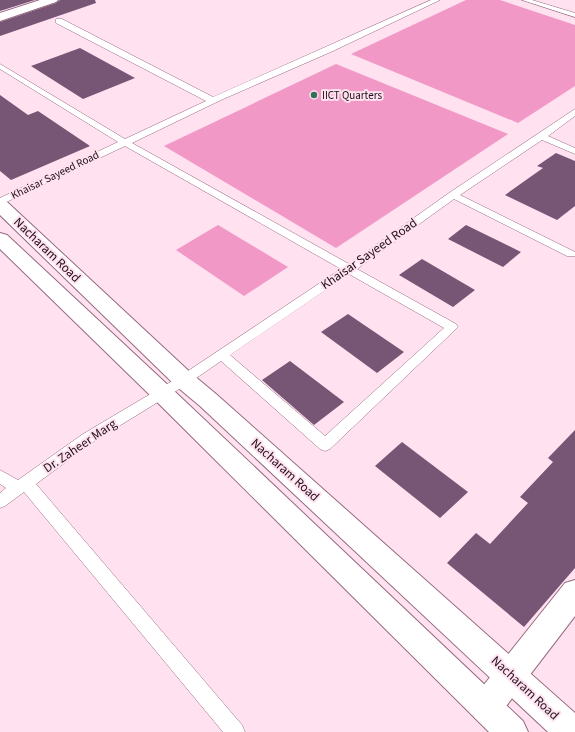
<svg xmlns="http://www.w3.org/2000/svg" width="575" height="732" viewBox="0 0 575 732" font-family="'Source Sans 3',sans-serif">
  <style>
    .green { fill: #f198c7 }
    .building { fill: #765575 }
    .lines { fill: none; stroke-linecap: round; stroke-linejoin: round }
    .service-casing { stroke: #966a81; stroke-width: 1 }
    .minor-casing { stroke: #966a81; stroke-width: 2 }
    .secondary-casing { stroke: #966a81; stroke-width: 2 }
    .service { fill: #fff; fill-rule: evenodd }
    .minor { fill: #fff; fill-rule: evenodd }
    .secondary { fill: #fff; fill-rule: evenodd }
    .poi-dot { fill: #336f59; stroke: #ffe1ef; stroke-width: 1.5 }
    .labels { text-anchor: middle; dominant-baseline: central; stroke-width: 4; stroke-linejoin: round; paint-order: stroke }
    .far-poi-label { font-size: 11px; fill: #1f0f18; stroke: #ffe1ef; text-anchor: start }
    .far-street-label { font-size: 11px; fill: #1f0f18; stroke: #ffe1ef }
    .street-label { font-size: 13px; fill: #1f0f18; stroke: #ffe1ef }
  </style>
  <rect width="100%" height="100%" fill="#ffe1ef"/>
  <!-- green -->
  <g class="green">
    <polygon points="466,0 500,0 575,25 575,86 518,123 351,54"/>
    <polygon points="336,64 508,134 336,248 164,146"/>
    <polygon points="218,225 288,267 244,296 176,250"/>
  </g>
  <!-- building -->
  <g class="building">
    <polygon points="0,0 35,0 0,11"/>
    <polygon points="60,0 95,0 96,3 0,36 0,22 56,3"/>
    <polygon points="80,48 135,78 83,99 31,66"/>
    <polygon points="0,95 28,115 38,111 90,146 11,180 0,171"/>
    <polygon points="556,153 575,161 575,206 557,220 505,195 543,168 537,166"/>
    <polygon points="466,225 521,252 503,267 448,239"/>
    <polygon points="422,259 475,290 453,307 399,275"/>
    <polygon points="348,314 404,352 377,373 321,332"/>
    <polygon points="290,361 344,402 314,425 262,380"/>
    <polygon points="575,430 575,568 524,627 447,563 476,533 490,544 528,503 520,497 553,462 548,458"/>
    <polygon points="402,442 468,492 440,518 375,466"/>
  </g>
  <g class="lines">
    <defs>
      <g id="service">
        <path d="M 431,0 L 440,0 L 333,51 L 221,100 L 132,143 L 349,264 L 449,193 L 575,109 L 575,116 L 548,136 L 575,148 L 575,154 L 542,140 L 460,195 L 575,252 L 575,256 L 567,256 L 454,199 L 357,269 L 456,324 L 458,327 L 330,449 L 325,451 L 320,449 L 221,361 L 189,383 L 93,442 L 36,484 L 242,725 L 245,732 L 223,732 L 24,492 L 5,506 L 0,508 L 0,493 L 6,488 L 0,484 L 0,470 L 18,480 L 83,434 L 179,377 L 341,269 L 125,146 L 0,205 L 0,198 L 118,142 L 0,69 L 0,64 L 125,139 L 206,101 L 56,23 L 56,19 L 62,19 L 213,97 ZM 349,274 L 444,328 L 325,436 L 230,355 Z"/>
        <polygon points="522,0 532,0 575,13 575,17"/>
      </g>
      <g id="minor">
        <polygon points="40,0 58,0 56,2 0,21 0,13"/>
        <polygon points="575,580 575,616 497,718 486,723 475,718 470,707 475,696 565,583"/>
      </g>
      <g id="secondary">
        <polygon points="0,200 6,201 192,374 216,394 575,713 575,732 548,732 200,406 176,386 0,215"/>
        <polygon points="0,233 7,235 170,387 523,721 528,732 489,732 154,399 0,249"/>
      </g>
    </defs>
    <!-- service casing -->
    <use href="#service" class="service-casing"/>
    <!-- minor casing -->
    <use href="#minor" class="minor-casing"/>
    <!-- secondary casing -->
    <use href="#secondary" class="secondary-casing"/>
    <!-- service -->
    <use href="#service" class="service"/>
    <!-- minor -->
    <use href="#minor" class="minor"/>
    <!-- secondary -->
    <use href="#secondary" class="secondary"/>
  </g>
  <!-- markers -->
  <circle class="poi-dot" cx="314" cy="95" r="4"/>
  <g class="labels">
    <!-- far-poi labels -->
    <g class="far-poi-label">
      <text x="322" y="95">IICT Quarters</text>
    </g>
    <!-- far-street labels -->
    <g class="far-street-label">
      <text transform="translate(55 175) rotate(-26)">Khaisar Sayeed Road</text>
    </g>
    <!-- street labels -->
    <g class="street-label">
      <text transform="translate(47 250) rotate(44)">Nacharam Road</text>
      <text transform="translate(369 254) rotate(-35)">Khaisar Sayeed Road</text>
      <text transform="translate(80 446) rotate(-34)">Dr. Zaheer Marg</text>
      <text transform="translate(285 470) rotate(42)">Nacharam Road</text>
      <text transform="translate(525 688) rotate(43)">Nacharam Road</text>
    </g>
  </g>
</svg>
